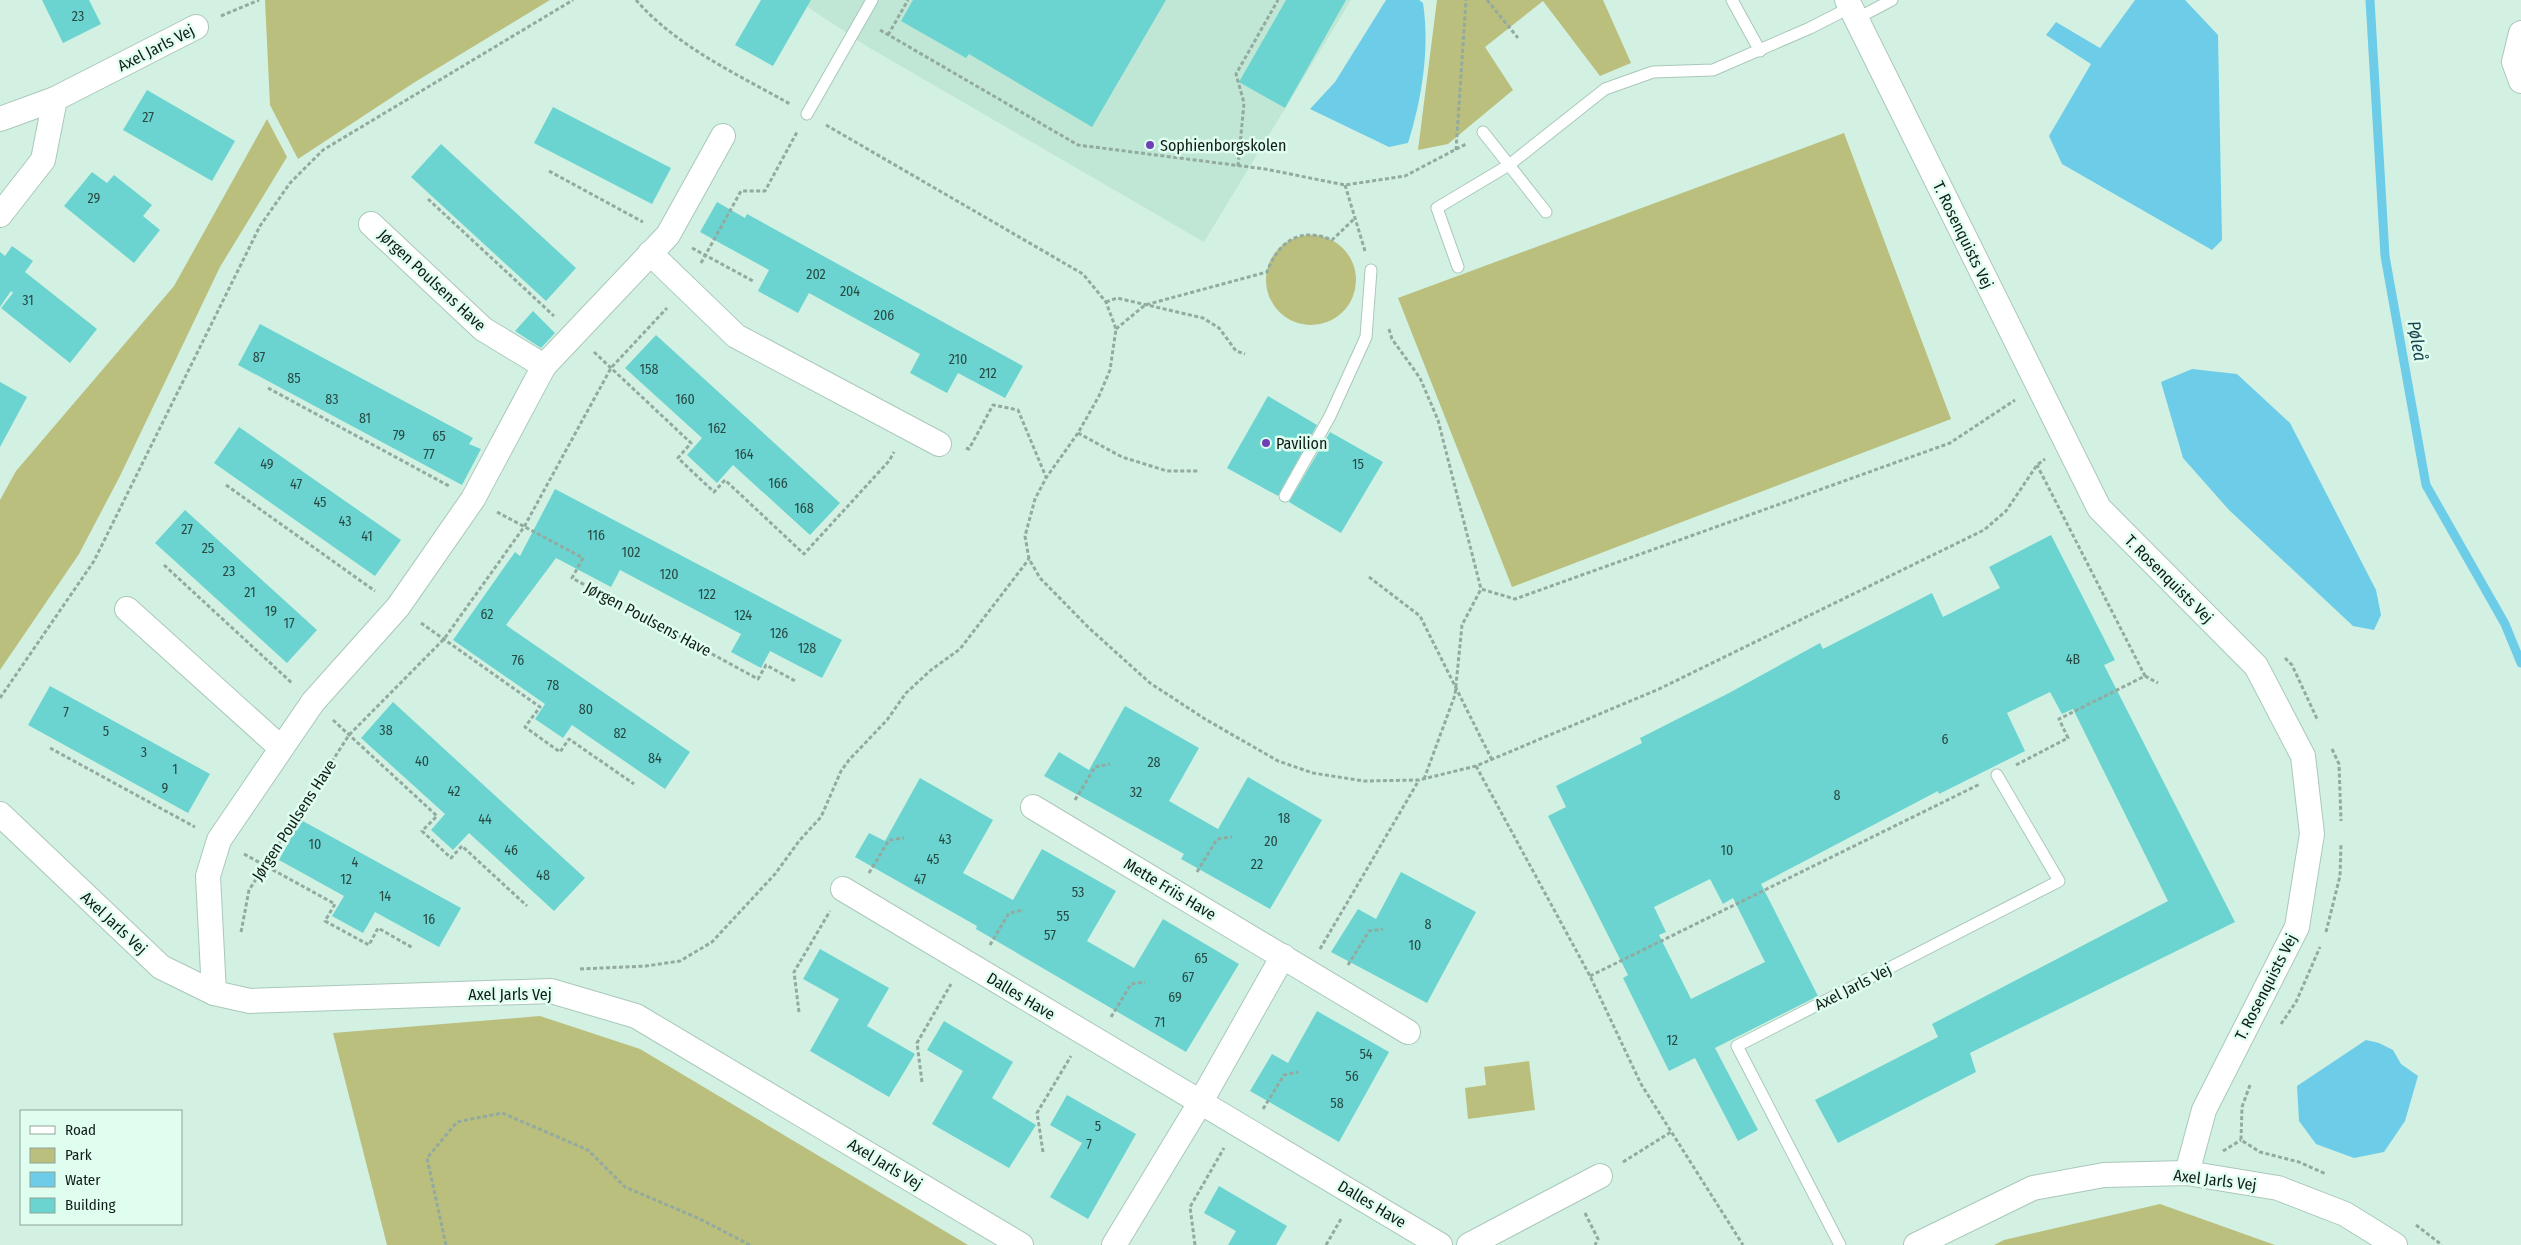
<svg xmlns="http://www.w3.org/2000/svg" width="2521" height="1245" viewBox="0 0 2521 1245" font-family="'Fira Sans Condensed',sans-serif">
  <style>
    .built { fill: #c0e7d5 }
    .green { fill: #babf7d }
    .water { fill: #6dcde8 }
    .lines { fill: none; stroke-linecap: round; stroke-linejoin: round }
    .stream { stroke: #6dcde8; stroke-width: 9 }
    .building { fill: #6bd4d0; fill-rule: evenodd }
    .service-casing { stroke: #aac8ba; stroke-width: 13 }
    .minor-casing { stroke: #aac8ba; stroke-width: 26 }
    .path { stroke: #92aa9f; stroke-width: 3; stroke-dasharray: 4 2.5; stroke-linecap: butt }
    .service { stroke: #fff; stroke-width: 11 }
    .minor { stroke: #fff; stroke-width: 24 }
    .poi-dot { fill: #6f3fb6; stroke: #e0fef0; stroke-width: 2 }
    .labels { text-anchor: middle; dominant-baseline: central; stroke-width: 5; stroke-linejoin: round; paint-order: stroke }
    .number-label { font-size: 14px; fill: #284a45 }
    .street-label { font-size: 16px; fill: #111c17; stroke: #e0fef0 }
    .poi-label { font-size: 16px; fill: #111c17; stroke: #e0fef0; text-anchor: start }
    .water-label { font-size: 18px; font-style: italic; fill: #194450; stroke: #e0fef0 }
  </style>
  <rect width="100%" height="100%" fill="#d2f1e3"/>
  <!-- built -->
  <polygon class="built" points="797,0 1351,0 1204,242 868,47"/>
  <!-- green -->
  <g class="green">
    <polygon points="265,0 550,0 415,82 298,159 270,105"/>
    <polygon points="1437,0 1603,0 1631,63 1600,76 1543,1 1485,47 1513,90 1448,144 1418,150"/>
    <polygon points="267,119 287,157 220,267 120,476 79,554 0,670 0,500 16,471 174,286"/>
    <polygon points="1844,133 1951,419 1512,587 1398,298"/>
    <circle cx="1311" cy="280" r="45"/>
    <polygon points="540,1016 640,1049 968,1245 387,1245 333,1033"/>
    <polygon points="1529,1061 1535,1110 1468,1119 1465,1088 1486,1085 1484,1067"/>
    <polygon points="2160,1204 2275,1245 1994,1245 2004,1240"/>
  </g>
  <!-- water -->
  <g class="water">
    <path d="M 1386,0 L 1419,0 L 1423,3 C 1430,48 1422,99 1408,143 L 1389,147 L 1310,109 L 1335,82 Z"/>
    <polygon points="2135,0 2185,0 2218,35 2222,240 2212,250 2062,164 2049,136 2091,64 2046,35 2056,22 2100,48"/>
    <polygon points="2192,369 2237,374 2290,423 2376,590 2381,615 2374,630 2353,626 2229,510 2183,458 2161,382"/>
    <polygon points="2366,1040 2379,1043 2393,1050 2401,1064 2418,1076 2405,1121 2384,1152 2354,1158 2316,1144 2299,1121 2297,1086"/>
  </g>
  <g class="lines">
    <!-- stream -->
    <polyline class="stream" points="2370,0 2385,256 2426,485 2505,624 2521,663"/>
  </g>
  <!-- building -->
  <g class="building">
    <polygon points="42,0 89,0 101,24 63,43"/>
    <polygon points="761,0 811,0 773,66 735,45"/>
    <polygon points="913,0 1166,0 1092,127 969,54 966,58 901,21"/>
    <polygon points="1286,0 1346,0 1285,108 1239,82"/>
    <polygon points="147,90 235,141 212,181 123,130"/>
    <polygon points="553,107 671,168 652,204 534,143"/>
    <polygon points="441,144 576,268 546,301 411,177"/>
    <polygon points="92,172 107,183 114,175 152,205 143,216 160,230 134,263 64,206"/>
    <polygon points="717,202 745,218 747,214 1023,366 1005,398 958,373 947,393 910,373 920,354 809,293 798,313 758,291 769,270 700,232"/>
    <polygon points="12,246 33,261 25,272 97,329 70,363 1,308 13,293 11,291 0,307 0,252 5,256"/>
    <polygon points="533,311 555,333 541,348 515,331"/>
    <polygon points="260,324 473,438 469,444 481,449 462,485 238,365"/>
    <polygon points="656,335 840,503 810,535 733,465 717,483 687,455 702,438 625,368"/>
    <polygon points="0,382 27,397 0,447"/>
    <polygon points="1268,396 1317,425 1278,496 1227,468"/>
    <polygon points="239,427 401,540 375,576 214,463"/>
    <polygon points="1330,432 1383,462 1341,533 1289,502"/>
    <polygon points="555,489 842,640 822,678 770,651 761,668 731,652 741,634 620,570 611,587 556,558 506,625 690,752 665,789 572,725 563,738 535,719 545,704 453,640 515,552 520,556"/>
    <polygon points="185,510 317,630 287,663 155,543"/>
    <path d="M 2051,535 L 2115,660 L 2104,665 L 2235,922 L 1970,1053 L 1976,1072 L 1838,1143 L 1815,1100 L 1938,1037 L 1932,1024 L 2168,901 L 2073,709 L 2062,714 L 2050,692 L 2007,713 L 2025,751 L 1939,794 L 1938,791 L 1761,884 L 1818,996 L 1715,1048 L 1758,1130 L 1738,1141 L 1695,1058 L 1669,1071 L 1623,978 L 1628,975 L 1548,816 L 1566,807 L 1556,786 L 1642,743 L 1640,738 L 1729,693 L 1820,643 L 1823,649 L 1932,593 L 1943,617 L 2000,588 L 1989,567 ZM 1710,879 L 1723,904 L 1733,898 L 1765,962 L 1691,999 L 1659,935 L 1666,932 L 1654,907 Z"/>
    <polygon points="50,686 210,774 188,813 28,725"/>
    <polygon points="393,702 585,878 554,911 469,833 453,850 431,830 445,814 361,738"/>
    <polygon points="1125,706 1199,748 1169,801 1218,829 1248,777 1322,820 1270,909 1181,859 1184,854 1044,776 1059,752 1089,770"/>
    <polygon points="920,778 993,820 963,873 1013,900 1042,849 1116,891 1087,941 1134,968 1163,919 1239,964 1186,1052 976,929 977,926 855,857 869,833 885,841"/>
    <polygon points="301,820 461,908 439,947 375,912 363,933 332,916 344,896 279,860"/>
    <polygon points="1401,872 1476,912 1427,1003 1331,952 1358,909 1376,919"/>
    <polygon points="820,949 889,988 867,1026 915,1054 889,1097 810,1051 839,999 803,979"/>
    <polygon points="1317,1011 1389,1052 1339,1142 1250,1091 1272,1054 1288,1063"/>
    <polygon points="944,1021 1013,1062 992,1098 1036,1125 1009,1168 932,1124 963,1071 927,1050"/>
    <polygon points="1067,1095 1136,1134 1088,1219 1050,1197 1082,1143 1050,1125"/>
    <polygon points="1219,1186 1287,1226 1276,1245 1228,1245 1236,1231 1204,1213"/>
  </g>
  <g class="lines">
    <defs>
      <g id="service">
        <polyline points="1732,0 1760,51"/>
        <polyline points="1856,19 1892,0"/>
        <polyline points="807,114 872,0"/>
        <polyline points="1483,132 1546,212"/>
        <polyline points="1458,267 1437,208 1509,165 1605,89 1653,72 1713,70 1810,28 1851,7"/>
        <polyline points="1285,496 1330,416 1366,337 1371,270"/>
        <polyline points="1840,1245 1737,1046 2059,881 1997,775"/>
      </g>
      <g id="minor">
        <polyline points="1847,0 2099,508 2256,666 2303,756 2312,834 2297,927 2204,1110 2187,1173"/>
        <polyline points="2521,33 2514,62 2521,81"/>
        <polyline points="0,119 55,99 196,27"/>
        <polyline points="0,215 43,160 55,99"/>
        <polyline points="371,224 483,329 544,366"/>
        <polyline points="650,253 736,336 939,444"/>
        <polyline points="127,609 281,748"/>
        <polyline points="1033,807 1408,1032"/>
        <polyline points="0,814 161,967 214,993 250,1001 551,991 636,1016 1021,1245"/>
        <polyline points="843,889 1440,1245"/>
        <polyline points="214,993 208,876 219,840 313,702 398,607 473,499 544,366 668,235 723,136"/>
        <polyline points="1114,1245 1200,1103 1283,956"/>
        <polyline points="1469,1245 1600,1176"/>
        <polyline points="1916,1245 2033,1188 2104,1175 2187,1173 2278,1188 2345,1214 2395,1245"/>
      </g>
    </defs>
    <!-- service casing -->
    <use href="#service" class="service-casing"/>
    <!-- minor casing -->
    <use href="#minor" class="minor-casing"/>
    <!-- path -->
    <g class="path">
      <path d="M 636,0 C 677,47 737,74 790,104"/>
      <polyline points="1487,0 1518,38"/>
      <polyline points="221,16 259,0"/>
      <polyline points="880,30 1078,145 1265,169 1345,185 1405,176 1466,144"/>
      <polyline points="888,35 908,0"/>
      <polyline points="826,125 1083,274 1106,302 1116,329 1110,370 1099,396 1078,433 1046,478 1035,499 1025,536 1029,559 1040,578 1089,628 1150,683 1205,719 1278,761 1313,773 1364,781 1419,780 1476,766 1659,689 1984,530 2006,511 2037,465 2045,459"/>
      <polyline points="1456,150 1466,0"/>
      <polyline points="1238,166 1244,103 1236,74 1278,0"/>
      <polyline points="549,171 643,222"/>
      <polyline points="1345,185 1365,251"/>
      <polyline points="428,199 554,316"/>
      <polyline points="692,248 753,281"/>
      <polyline points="701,263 741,191 765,191 797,132"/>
      <polyline points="1106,302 1117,298 1203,318 1219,328 1236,351 1245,354"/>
      <path d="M 1116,329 L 1145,305 L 1267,272 C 1278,242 1300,226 1332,240 L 1355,218"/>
      <polyline points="1389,329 1392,339 1420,378 1438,420 1481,589 1515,599 1950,443 2015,400"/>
      <polyline points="594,352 691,443 678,458 714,492 725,480 804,554 889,461 894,452"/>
      <polyline points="268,388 449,486"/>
      <polyline points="1078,433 1122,457 1167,471 1198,471"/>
      <polyline points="966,448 969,449 993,405 1018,410 1046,477"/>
      <polyline points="226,485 375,591"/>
      <polyline points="497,512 583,558 572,578 758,679 766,665 797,682"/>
      <polyline points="164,565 293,684"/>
      <polyline points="1369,577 1420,616 1492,760"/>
      <polyline points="421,623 540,707 525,727 560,752 569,739 634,784"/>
      <polyline points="2285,658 2292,665 2318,721"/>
      <polyline points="2145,676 2158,683"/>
      <polyline points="0,698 94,561 260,226 290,183 323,150 573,0"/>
      <polyline points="333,720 437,816 422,831 451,858 462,846 527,906"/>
      <polyline points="50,748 195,827"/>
      <polyline points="2332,749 2339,764 2341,821"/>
      <polyline points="2016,765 2068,738 2059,719 2145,676 2037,465"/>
      <polyline points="1476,766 1590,976 1641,1084 1743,1245"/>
      <polyline points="1424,779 1455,695 1462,625 1481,589"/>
      <polyline points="1075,800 1095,767 1110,764"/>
      <polyline points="244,854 335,904 325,921 369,945 378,928 413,948"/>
      <polyline points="1197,872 1217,839 1232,837"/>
      <polyline points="869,873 889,840 904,838"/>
      <polyline points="241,932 249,890 349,735 444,639 524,527 611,368 667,308"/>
      <polyline points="2326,932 2340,876 2341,843"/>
      <polyline points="990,945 1009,913 1024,910"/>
      <polyline points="1320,949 1419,780"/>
      <polyline points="1348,965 1369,931 1383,929"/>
      <polyline points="580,969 646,966 680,961 712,942 775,874 799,841 821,817 841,771 849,760 887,720 906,693 931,670 960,649 1029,559"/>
      <polyline points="1590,976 1980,784"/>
      <polyline points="799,1012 794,972 830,911"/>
      <polyline points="1111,1017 1131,984 1145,982"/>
      <polyline points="2281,1024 2296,1002 2320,947"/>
      <polyline points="922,1082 917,1043 951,984"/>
      <polyline points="2250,1085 2242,1107 2241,1140 2260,1152 2299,1162 2326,1174"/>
      <polyline points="1263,1109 1284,1075 1298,1072"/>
      <polyline points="2223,1151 2241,1140"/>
      <polyline points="1043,1152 1037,1113 1071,1056"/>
      <polyline points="1623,1162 1671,1132"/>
      <polyline points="1585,1213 1598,1239 1595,1245"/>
      <polyline points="2416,1225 2442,1245"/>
      <polyline points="446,1245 427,1158 457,1122 502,1113 588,1150 625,1187 700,1219 750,1245"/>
      <polyline points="1195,1245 1190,1207 1224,1148"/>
      <polyline points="1326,1245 1341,1219"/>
    </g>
    <!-- service -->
    <use href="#service" class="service"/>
    <!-- minor -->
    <use href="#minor" class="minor"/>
  </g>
  <!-- markers -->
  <g class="poi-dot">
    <circle cx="1150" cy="145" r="5"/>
    <circle cx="1266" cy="443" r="5"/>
  </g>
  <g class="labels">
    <!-- number labels -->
    <g class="number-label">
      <text x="78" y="16">23</text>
      <text x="148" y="117">27</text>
      <text x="94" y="198">29</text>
      <text x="816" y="274">202</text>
      <text x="850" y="291">204</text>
      <text x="28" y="300">31</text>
      <text x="884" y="315">206</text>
      <text x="259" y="357">87</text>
      <text x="958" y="359">210</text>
      <text x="649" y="369">158</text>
      <text x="988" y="373">212</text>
      <text x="294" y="378">85</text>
      <text x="332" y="399">83</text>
      <text x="685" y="399">160</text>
      <text x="365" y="418">81</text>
      <text x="717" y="428">162</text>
      <text x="399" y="435">79</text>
      <text x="439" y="436">65</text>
      <text x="429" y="454">77</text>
      <text x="744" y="454">164</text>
      <text x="267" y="464">49</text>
      <text x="1358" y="464">15</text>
      <text x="778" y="483">166</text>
      <text x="296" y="484">47</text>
      <text x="320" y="502">45</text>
      <text x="804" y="508">168</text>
      <text x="345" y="521">43</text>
      <text x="187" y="529">27</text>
      <text x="596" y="535">116</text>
      <text x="367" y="536">41</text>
      <text x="208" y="548">25</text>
      <text x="631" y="552">102</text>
      <text x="229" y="571">23</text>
      <text x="669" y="574">120</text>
      <text x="250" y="592">21</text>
      <text x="707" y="594">122</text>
      <text x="271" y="611">19</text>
      <text x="487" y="614">62</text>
      <text x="743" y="615">124</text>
      <text x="289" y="623">17</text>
      <text x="779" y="633">126</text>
      <text x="807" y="648">128</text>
      <text x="2073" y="659">4B</text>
      <text x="518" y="660">76</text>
      <text x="553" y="685">78</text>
      <text x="586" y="709">80</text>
      <text x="66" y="712">7</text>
      <text x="386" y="730">38</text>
      <text x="106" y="731">5</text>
      <text x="620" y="733">82</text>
      <text x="1945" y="739">6</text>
      <text x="144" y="752">3</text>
      <text x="655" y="758">84</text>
      <text x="422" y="761">40</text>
      <text x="1154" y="762">28</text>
      <text x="175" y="769">1</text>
      <text x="165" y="788">9</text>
      <text x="454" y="791">42</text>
      <text x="1136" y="792">32</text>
      <text x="1837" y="795">8</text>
      <text x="1284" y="818">18</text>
      <text x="485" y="819">44</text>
      <text x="945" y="839">43</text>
      <text x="1271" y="841">20</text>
      <text x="315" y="844">10</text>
      <text x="511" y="850">46</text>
      <text x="1727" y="850">10</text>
      <text x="933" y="859">45</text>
      <text x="355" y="862">4</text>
      <text x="1257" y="864">22</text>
      <text x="543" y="875">48</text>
      <text x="346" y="879">12</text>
      <text x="920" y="879">47</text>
      <text x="1078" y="892">53</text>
      <text x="385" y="896">14</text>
      <text x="1063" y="916">55</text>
      <text x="429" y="919">16</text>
      <text x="1428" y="924">8</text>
      <text x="1050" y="935">57</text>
      <text x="1415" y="945">10</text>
      <text x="1201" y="958">65</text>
      <text x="1188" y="977">67</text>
      <text x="1175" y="997">69</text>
      <text x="1160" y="1022">71</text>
      <text x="1672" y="1040">12</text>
      <text x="1366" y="1054">54</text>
      <text x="1352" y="1076">56</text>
      <text x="1337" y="1103">58</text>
      <text x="1098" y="1126">5</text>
      <text x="1089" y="1144">7</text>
    </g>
    <!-- street labels -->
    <g class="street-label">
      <text transform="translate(156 48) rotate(-27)">Axel Jarls Vej</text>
      <text transform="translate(1963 235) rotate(64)">T. Rosenquists Vej</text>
      <text transform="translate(432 280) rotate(43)">Jørgen Poulsens Have</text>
      <text transform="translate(2169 579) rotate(45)">T. Rosenquists Vej</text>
      <text transform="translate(648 619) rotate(28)">Jørgen Poulsens Have</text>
      <text transform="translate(294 820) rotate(-57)">Jørgen Poulsens Have</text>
      <text transform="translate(1170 889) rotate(31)">Mette Friis Have</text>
      <text transform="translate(114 923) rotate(43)">Axel Jarls Vej</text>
      <text transform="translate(1853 987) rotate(-27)">Axel Jarls Vej</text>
      <text transform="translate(2266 987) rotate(-63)">T. Rosenquists Vej</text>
      <text x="510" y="994">Axel Jarls Vej</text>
      <text transform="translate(1021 996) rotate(31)">Dalles Have</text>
      <text transform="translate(885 1164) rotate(31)">Axel Jarls Vej</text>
      <text transform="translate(2215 1180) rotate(7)">Axel Jarls Vej</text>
      <text transform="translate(1372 1204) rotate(31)">Dalles Have</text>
    </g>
    <!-- poi labels -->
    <g class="poi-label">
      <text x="1160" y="145">Sophienborgskolen</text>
      <text x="1276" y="443">Pavilion</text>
    </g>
    <!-- water labels -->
    <g class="water-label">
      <text transform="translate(2417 341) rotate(80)">Pøleå</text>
    </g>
  </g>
  <!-- legend -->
  <rect x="20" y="1110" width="162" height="115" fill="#e0fef0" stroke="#8da499"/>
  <rect x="30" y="1126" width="25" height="8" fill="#ffffff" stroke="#8da499"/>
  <text x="65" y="1135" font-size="15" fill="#111c17">Road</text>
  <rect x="30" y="1148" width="25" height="15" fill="#babf7d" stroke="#8da499"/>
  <text x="65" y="1160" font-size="15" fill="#111c17">Park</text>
  <rect x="30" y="1172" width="25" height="15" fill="#6dcde8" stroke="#8da499"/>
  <text x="65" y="1185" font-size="15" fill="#111c17">Water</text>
  <rect x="30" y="1198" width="25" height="15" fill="#6bd4d0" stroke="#8da499"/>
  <text x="65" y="1210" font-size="15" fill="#111c17">Building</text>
</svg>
